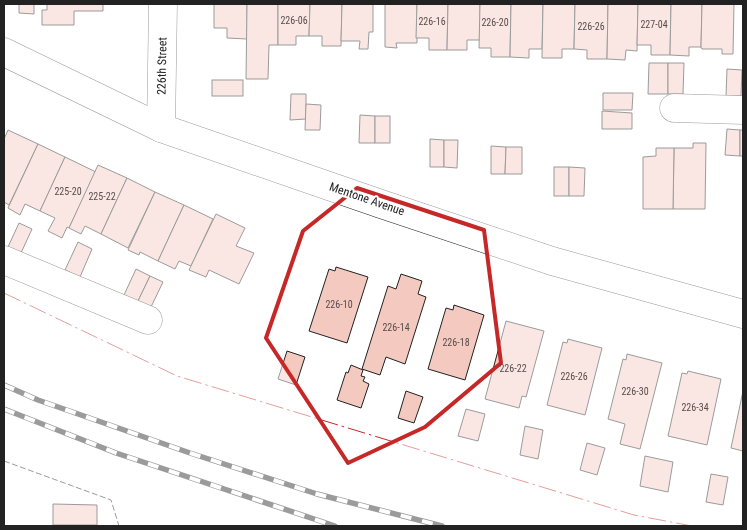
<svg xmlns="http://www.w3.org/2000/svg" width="747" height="530" viewBox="0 0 747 530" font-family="'Roboto Condensed',sans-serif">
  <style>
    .building { fill: #f3c9c0; stroke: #222 }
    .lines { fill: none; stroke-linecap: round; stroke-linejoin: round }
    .minor-casing { stroke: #222; stroke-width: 29 }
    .minor { stroke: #fff; stroke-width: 28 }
    .rail-casing { stroke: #222; stroke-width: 5.5 }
    .rail { stroke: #fff; stroke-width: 4; stroke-dasharray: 11; stroke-linecap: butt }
    .fence { stroke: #222; stroke-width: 1; stroke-dasharray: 6 2.5; stroke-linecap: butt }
    .power { stroke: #c62828; stroke-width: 1; stroke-dasharray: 18 4 2.5 4; stroke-linecap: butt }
    .marked { fill: none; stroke: #c62828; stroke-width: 4; stroke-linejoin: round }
    .labels { text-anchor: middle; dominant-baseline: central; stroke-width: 4; stroke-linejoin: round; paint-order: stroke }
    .number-label { font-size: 10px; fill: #564c4a }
    .street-label { font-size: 12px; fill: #222; stroke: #fff }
  </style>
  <rect width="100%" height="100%" fill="#fff"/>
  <!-- building -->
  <g class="building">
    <polygon points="19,4 34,4 34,14 19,13"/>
    <polygon points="47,4 103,4 103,11 74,11 74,25 42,25 42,10 47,10"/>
    <polygon points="214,4 247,4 247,39 227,38 227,28 214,28"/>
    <polygon points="247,4 278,4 278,45 269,45 268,79 246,79"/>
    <polygon points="278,4 310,4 309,36 296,36 296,45 278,45"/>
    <polygon points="310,4 342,4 341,46 322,46 322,36 309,36"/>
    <polygon points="342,4 373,4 373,32 369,32 368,49 359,49 360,41 341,41"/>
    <polygon points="385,4 417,4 417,43 396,43 397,48 385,47"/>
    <polygon points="417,4 448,4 447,50 429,50 429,38 416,38"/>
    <polygon points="448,4 480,4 480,40 467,40 467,50 447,50"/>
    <polygon points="480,4 511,4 510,57 491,57 491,48 479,48"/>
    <polygon points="511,4 543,4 542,49 529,49 529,58 510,57"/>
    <polygon points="543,4 575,4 574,49 562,49 562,58 542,58"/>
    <polygon points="575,4 608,4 607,59 587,59 587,50 574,49"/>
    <polygon points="608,4 638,4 637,51 626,50 625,60 607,59"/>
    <polygon points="638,4 671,4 670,55 651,55 651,45 637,45"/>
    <polygon points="671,4 702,4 701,47 689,47 689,56 670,55"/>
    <polygon points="702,4 734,4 733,54 722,54 722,49 702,49 701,47"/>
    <polygon points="649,63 668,63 668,94 648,94"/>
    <polygon points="668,63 684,63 683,94 668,94"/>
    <polygon points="727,69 742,70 741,96 726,96"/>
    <rect x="212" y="80" width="31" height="16"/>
    <polygon points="603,93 633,93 632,110 603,110"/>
    <polygon points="291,94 306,94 306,119 290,120"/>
    <polygon points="306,104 321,105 320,130 305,130"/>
    <polygon points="602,111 632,113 632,129 602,129"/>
    <polygon points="360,115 375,116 375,143 359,143"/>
    <rect x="375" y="116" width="15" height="27"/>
    <polygon points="727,129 740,130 740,156 725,155"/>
    <polygon points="8,130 38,144 9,205 4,202 4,139"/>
    <rect x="740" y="130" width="3" height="26"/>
    <polygon points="430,139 444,140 444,167 430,167"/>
    <polygon points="444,140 458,140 457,168 444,167"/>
    <polygon points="693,143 706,143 705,209 673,209 674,148 693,148"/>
    <polygon points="38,144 65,157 40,211 25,204 20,215 8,208"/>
    <polygon points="491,146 506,147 505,174 491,174"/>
    <polygon points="506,147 522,147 522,174 505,174"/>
    <polygon points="656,148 674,148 673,209 643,209 643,157 656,156"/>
    <polygon points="65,157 96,172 69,228 67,227 62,238 48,231 55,218 40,211"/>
    <polygon points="98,165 127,178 101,234 85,226 81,234 69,228"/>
    <rect x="554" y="167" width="15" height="29"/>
    <polygon points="569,167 585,168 584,196 569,196"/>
    <polygon points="127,178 155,192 128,248 101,234"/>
    <polygon points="155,192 184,205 158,261 140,252 139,255 128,250"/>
    <polygon points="184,205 213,219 191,266 179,261 175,269 158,261"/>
    <polygon points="216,214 245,228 236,246 254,253 239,284 209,270 206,277 189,270"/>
    <polygon points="19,223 32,229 21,253 8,247"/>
    <polygon points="78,242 92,249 80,277 65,270"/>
    <polygon points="336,267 368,277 347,343 309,331 329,269 335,271"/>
    <polygon points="136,269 150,276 138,301 124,295"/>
    <polygon points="401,274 422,281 418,294 426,297 405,364 386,357 380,375 362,369 388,286 396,289"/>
    <polygon points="150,276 163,282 151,307 138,301"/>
    <polygon points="454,305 484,315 465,380 428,369 446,308 453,310"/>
    <polygon points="506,321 544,331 526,397 522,396 519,408 485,399"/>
    <polygon points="568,339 602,348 585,415 547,405 563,342 567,343"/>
    <polygon points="287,351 305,357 296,385 278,379"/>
    <polygon points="627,354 662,363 640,449 620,444 625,424 608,419 623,359 626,360"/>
    <polygon points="351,365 363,370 361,376 365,377 363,381 369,384 361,408 337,400 346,372 348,373"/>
    <polygon points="688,371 721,379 707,445 668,436 682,373 687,374"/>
    <polygon points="406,391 423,397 414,423 398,418"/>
    <polygon points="743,391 743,451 731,448"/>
    <polygon points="466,409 485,414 478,441 458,436"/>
    <polygon points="525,426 543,430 538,459 520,455"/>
    <polygon points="587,443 605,448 597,475 580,470"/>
    <polygon points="645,456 673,462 668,492 640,486"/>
    <polygon points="711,474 728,477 723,505 706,502"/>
    <polygon points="53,504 97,505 97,525 53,525"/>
  </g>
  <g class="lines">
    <defs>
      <g id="minor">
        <polyline points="4,52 161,128 381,204 552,261 743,314"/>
        <polyline points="674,108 743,110"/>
        <polyline points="161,128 163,4"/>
        <polyline points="4,260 148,320"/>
      </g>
    </defs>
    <!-- minor casing -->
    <use href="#minor" class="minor-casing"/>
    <!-- minor -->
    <use href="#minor" class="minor"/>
    <defs>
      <g id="rail">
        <polyline points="4,385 38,400 190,453 317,494 442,526"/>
        <polyline points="4,409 116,453 335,526"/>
      </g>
    </defs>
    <!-- rail casing -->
    <use href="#rail" class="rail-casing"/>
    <!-- rail -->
    <use href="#rail" class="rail"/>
    <!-- fence -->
    <polyline class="fence" points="4,461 111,500 119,526"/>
    <!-- power -->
    <polyline class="power" points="4,293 177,376 634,515 692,526"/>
  </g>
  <!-- marked area -->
  <path d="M0 0H747V530H0ZM 357,188 L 484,230 L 501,363 L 425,427 L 348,463 L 266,338 L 303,231 Z" fill="#fff" fill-opacity=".55" fill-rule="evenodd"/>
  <path class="marked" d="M 357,188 L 484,230 L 501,363 L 425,427 L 348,463 L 266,338 L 303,231 Z"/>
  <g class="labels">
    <!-- number labels -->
    <g class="number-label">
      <text x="294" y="20">226-06</text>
      <text x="432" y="21">226-16</text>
      <text x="495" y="22">226-20</text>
      <text x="654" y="24">227-04</text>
      <text x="591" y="26">226-26</text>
      <text x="68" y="191">225-20</text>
      <text x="102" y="196">225-22</text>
      <text x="339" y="304">226-10</text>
      <text x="396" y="327">226-14</text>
      <text x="456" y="342">226-18</text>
      <text x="513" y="368">226-22</text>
      <text x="574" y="376">226-26</text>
      <text x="635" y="391">226-30</text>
      <text x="695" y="407">226-34</text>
    </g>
    <!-- street labels -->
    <g class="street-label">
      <text transform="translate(162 66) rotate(-89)">226th Street</text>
      <text transform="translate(367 199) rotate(19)">Mentone Avenue</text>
    </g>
  </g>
  <!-- border -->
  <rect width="747" height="530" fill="none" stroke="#222222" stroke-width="10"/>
</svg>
